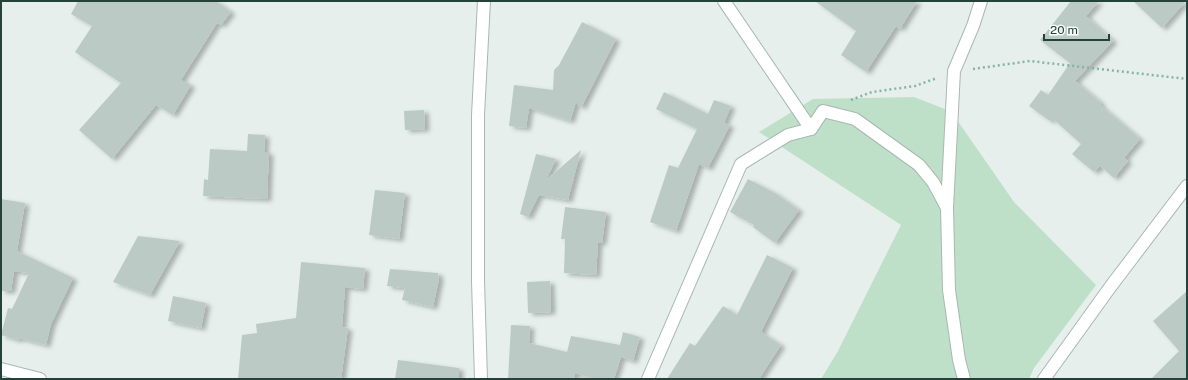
<svg xmlns="http://www.w3.org/2000/svg" width="1188" height="380" viewBox="0 0 1188 380" font-family="'Public Sans',sans-serif">
  <style>
    .green { fill: #bfe0c8 }
    .building { fill: #bbcac4; filter: url(#shadow) }
    .lines { fill: none; stroke-linecap: round; stroke-linejoin: round }
    .street-casing { stroke: #a8b8b2; stroke-width: 14 }
    .secondary-casing { stroke: #a4bbb3; stroke-width: 14 }
    .path { stroke: #86b3a5; stroke-width: 2.5; stroke-dasharray: 2 3; stroke-linecap: butt }
    .street { stroke: #fff; stroke-width: 12 }
    .secondary { stroke: #fff; stroke-width: 12 }
  </style>
  <defs>
    <filter id="shadow"><feDropShadow dx="4.5" dy="2.5" stdDeviation="2" flood-color="#0004"/></filter>
  </defs>
  <rect width="100%" height="100%" fill="#e6efeb"/>
  <!-- green -->
  <g class="green">
    <polygon points="914,97 950,111 943,290 953,362 960,379 821,379 838,351 901,225 759,132 813,99"/>
    <path d="M 957,120 L 1014,202 L 1096,285 L 1034,368 L 1029,379 L 971,379 C 942,298 955,205 957,120 Z"/>
  </g>
  <!-- building -->
  <g class="building">
    <polygon points="78,1 216,1 231,12 221,25 217,23 181,80 191,85 173,115 156,105 112,159 79,130 121,83 75,52 92,26 71,14"/>
    <polygon points="815,1 917,1 900,29 896,26 866,72 841,55 856,31"/>
    <polygon points="1071,1 1099,1 1086,16 1113,41 1075,81 1101,103 1100,105 1140,139 1124,158 1128,161 1114,178 1100,166 1094,172 1072,154 1081,144 1052,118 1050,121 1029,106 1041,90 1048,95 1070,63 1040,40"/>
    <polygon points="1133,1 1186,1 1162,28"/>
    <polygon points="582,22 616,39 581,108 576,102 570,121 529,108 526,128 509,126 514,85 553,90 554,70 559,65"/>
    <polygon points="664,92 708,114 714,100 731,106 724,123 730,125 708,168 699,164 676,231 650,222 669,165 678,168 697,129 656,109"/>
    <polygon points="424,110 425,129 405,130 404,111"/>
    <polygon points="248,134 265,135 264,152 269,152 267,199 203,196 204,179 208,180 210,149 247,151"/>
    <polygon points="581,150 568,200 539,195 528,217 520,214 536,154 556,159 546,180"/>
    <polygon points="748,179 775,193 799,210 775,243 753,227 754,225 730,212"/>
    <polygon points="375,190 405,193 399,239 369,235"/>
    <polygon points="1,199 25,203 17,251 73,278 51,324 46,345 19,338 18,340 1,335 8,308 12,309 29,273 14,271 11,291 1,291"/>
    <polygon points="565,207 606,212 602,243 598,242 596,275 564,273 565,239 561,239"/>
    <polygon points="138,236 180,241 150,295 113,282"/>
    <polygon points="767,255 793,268 761,332 781,345 759,379 667,379 690,343 695,346 723,306 737,315"/>
    <polygon points="301,262 365,268 363,289 345,287 342,327 348,328 341,379 238,379 242,335 257,333 256,324 296,318"/>
    <polygon points="390,269 438,273 439,279 433,307 402,300 405,288 387,286"/>
    <polygon points="550,281 551,312 528,313 527,282"/>
    <polygon points="1187,291 1187,379 1151,379 1179,351 1153,321"/>
    <polygon points="173,296 206,303 201,328 168,321"/>
    <polygon points="511,325 530,326 529,343 567,352 571,336 620,345 623,332 640,337 633,361 621,357 614,379 596,379 575,373 574,379 508,379"/>
    <polygon points="398,360 459,368 459,379 395,379"/>
  </g>
  <g class="lines">
    <defs>
      <g id="street">
        <polyline points="724,1 811,129"/>
        <polyline points="481,379 478,281 478,115 484,1"/>
        <polyline points="648,379 741,164 788,135 811,129 823,111 855,119 919,165 933,182 947,208"/>
        <polyline points="964,379 959,360 949,290 947,208 954,71 973,26 981,1"/>
        <polyline points="1044,379 1111,286 1187,186"/>
      </g>
      <polyline id="secondary" points="1,369 40,379"/>
    </defs>
    <!-- street casing -->
    <use href="#street" class="street-casing"/>
    <!-- secondary casing -->
    <use href="#secondary" class="secondary-casing"/>
    <!-- path -->
    <g class="path">
      <polyline points="973,69 1030,61 1187,79"/>
      <polyline points="851,100 872,92 915,86 937,78"/>
    </g>
    <!-- street -->
    <use href="#street" class="street"/>
    <!-- secondary -->
    <use href="#secondary" class="secondary"/>
  </g>
  <!-- border -->
  <rect width="1188" height="380" fill="none" stroke="#24423a" stroke-width="4"/>
  <!-- scale -->
  <path d="M1044 34v6h65v-6" fill="none" stroke="#24423a" stroke-width="2"/>
  <text x="1050" y="34" font-size="12" fill="#24423a" stroke="#f7fbf9" stroke-width="3" paint-order="stroke">20 m</text>
</svg>
